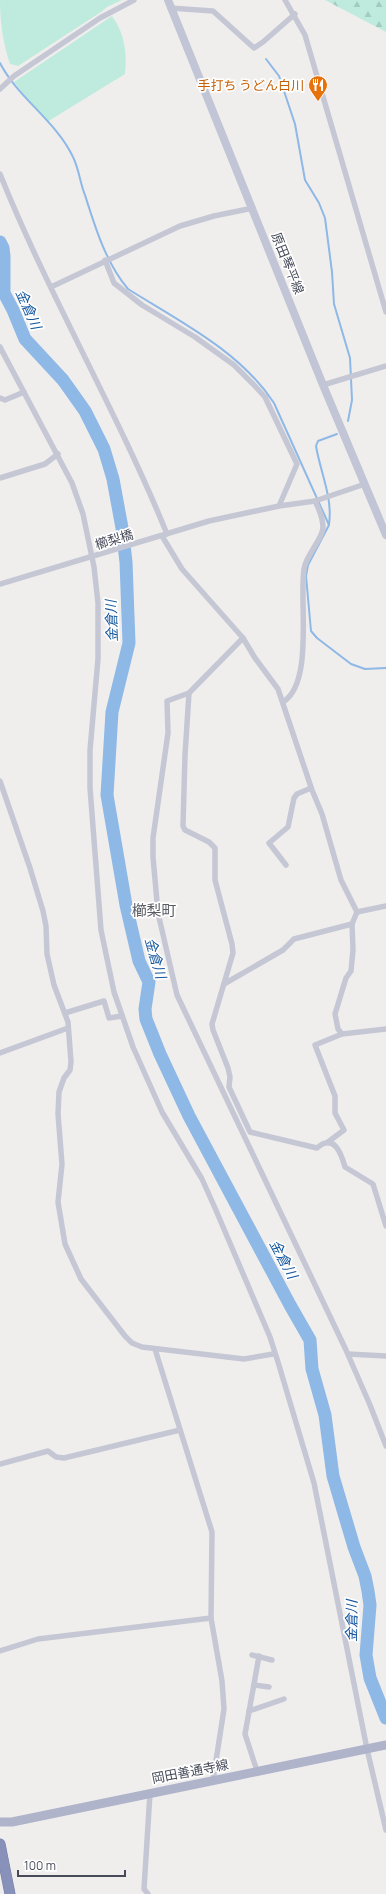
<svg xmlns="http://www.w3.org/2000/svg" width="386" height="1894" viewBox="0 0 386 1894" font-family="Manrope,'Noto Sans JP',sans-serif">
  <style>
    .forest { fill: url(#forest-firs) }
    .park { fill: #beebdd }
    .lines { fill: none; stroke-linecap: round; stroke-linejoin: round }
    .stream { stroke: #8eb8e6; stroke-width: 2 }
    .river { stroke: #8eb8e6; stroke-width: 13 }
    .highway-casing { stroke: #737ca5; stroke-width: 11 }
    .street { stroke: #c5c8d4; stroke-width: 5.5 }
    .secondary { stroke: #c1c5d5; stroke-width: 8 }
    .primary { stroke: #afb4cb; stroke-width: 9 }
    .highway { stroke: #8891b9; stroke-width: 10 }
    .labels { text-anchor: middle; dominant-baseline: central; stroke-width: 3.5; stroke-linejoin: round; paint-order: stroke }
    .food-label { font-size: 13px; fill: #c56008; stroke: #fff; text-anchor: end }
    .street-label { font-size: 13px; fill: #474b59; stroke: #fff }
    .water-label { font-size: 14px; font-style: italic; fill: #15579e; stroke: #fff }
    .quarter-label { font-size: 15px; fill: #5a5c62; stroke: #fff }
  </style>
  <defs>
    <pattern id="forest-firs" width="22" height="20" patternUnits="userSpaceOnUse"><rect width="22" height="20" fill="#beebdd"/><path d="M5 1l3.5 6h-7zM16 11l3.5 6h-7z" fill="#a5cbc0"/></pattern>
  </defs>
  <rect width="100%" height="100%" fill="#f0eeed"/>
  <!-- forest -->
  <polygon class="forest" points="325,0 386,0 386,32"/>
  <!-- park -->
  <g class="park">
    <path d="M 0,0 L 122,0 L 107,7 L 101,12 L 18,66 L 10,64 C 3,42 0,23 0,0 Z"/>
    <path d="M 112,16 C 125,34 127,53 125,74 L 47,122 L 14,82 Z"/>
  </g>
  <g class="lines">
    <!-- stream -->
    <g class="stream">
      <polyline points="266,59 279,76 295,124 305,180 319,203 325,218 332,272 334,304 350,358 352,400 348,421"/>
      <path d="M 0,63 C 18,98 57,122 73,157 C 79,169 80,183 85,195 C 95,227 106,263 128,289 C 179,321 240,351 274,403 L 329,525 L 308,565 L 306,576 L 311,631 L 317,638 L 351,664 L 365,669 L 386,668"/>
      <path d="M 329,524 C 333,498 320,471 316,446 L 318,441 L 337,434"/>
    </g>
    <!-- river -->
    <polyline class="river" points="0,242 3,248 4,256 4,293 13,310 25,339 63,380 85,411 104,449 113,479 122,528 126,562 129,643 112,712 107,795 126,905 139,961 149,982 145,1009 146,1019 160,1054 189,1116 290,1305 310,1340 312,1369 325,1415 333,1476 354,1547 365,1576 368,1591 370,1605 366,1655 370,1678 386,1718"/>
    <defs>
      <polyline id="highway" points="0,1844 10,1894"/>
    </defs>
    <!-- highway casing -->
    <use href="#highway" class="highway-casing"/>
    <!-- street -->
    <g class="street">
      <polyline points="285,0 305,35 386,312"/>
      <polyline points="170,8 213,11 254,48 263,42 295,14"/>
      <polyline points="0,89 14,76 100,18 134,0"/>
      <path d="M 0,174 C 49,296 117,411 167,534"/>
      <polyline points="105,260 114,283 142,305 195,337 234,365 254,385 265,397 297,464 279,506"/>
      <polyline points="51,287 180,226 214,216 253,208"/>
      <polyline points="0,347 72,483 83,514 94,567 98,603 98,659 90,750 90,788 101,930 114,992 133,1047 162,1112 202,1179 215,1208 270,1337 278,1362 314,1483 367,1749 386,1830"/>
      <polyline points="323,385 386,366"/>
      <polyline points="0,398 5,400 24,392"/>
      <polyline points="0,478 45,464 58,454"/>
      <polyline points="162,536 182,569 243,638 255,658 278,689 312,790 322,814 341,880 357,912"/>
      <polyline points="0,584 209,521 279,506 315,501 365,484"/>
      <path d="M 243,638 L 189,693 L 185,755 L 183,826 L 185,830 L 209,842 L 215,848 L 215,880 L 232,944 L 233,953 L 212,1024 L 213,1030 L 228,1068 L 230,1077 L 229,1087 L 250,1132 L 317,1148 C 334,1133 341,1153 345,1167 L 373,1184 L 386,1226"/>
      <polyline points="189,693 167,701 168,733 153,838 153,857 158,913 177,995 346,1350 370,1405 386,1446"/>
      <path d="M 283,702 C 314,683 299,601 304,569 C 306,555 322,540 323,528 C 323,518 319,509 315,501"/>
      <polyline points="0,781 30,868 43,911 46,926 47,954 54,985 68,1022 71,1062 70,1070 64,1078 59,1092 58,1114 62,1164 58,1202 65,1244 81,1279 125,1336 132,1343 142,1347 244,1359 273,1354"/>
      <polyline points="286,865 269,843 288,827 294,798 297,794 311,788"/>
      <polyline points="357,912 352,924 353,950 351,971 346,978 335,1014 338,1029 342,1034 386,1029"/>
      <polyline points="357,912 386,906"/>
      <polyline points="224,984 283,950 294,939 352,924"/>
      <polyline points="65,1013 104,1001 109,1018 122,1016"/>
      <polyline points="0,1053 68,1028"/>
      <polyline points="328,1142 344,1130 335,1113 335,1096 315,1045 342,1034"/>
      <polyline points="155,1349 212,1532 211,1618 222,1681 224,1709 213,1780"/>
      <polyline points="348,1354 386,1356"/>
      <polyline points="0,1464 48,1451 56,1457 64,1458 180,1430"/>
      <polyline points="0,1651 38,1639 211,1618"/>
      <polyline points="252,1655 272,1660"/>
      <polyline points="254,1685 269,1687"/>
      <polyline points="249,1711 284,1699"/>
      <polyline points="257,1771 245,1734 259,1656"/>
      <polyline points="148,1894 144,1889 150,1793"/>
    </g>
    <!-- secondary -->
    <polyline class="secondary" points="168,0 323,385 386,535"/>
    <!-- primary -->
    <polyline class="primary" points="0,1822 12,1822 386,1745"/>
    <!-- highway -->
    <use href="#highway" class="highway"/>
  </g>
  <!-- icons -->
  <defs>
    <symbol id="restaurant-pin" viewBox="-11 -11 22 30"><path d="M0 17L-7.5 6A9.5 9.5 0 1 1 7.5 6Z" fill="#e8710a" stroke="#fff"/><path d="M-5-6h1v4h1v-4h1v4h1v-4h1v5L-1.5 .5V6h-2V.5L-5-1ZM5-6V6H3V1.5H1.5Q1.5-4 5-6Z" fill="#fff"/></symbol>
  </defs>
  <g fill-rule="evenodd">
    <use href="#restaurant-pin" x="307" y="74" width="22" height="30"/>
  </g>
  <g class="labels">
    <!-- food labels -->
    <g class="food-label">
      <text x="304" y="85">手打ち うどん白川</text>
    </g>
    <!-- street labels -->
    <g class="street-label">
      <text transform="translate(288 263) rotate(68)">原田琴平線</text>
      <text transform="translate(114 539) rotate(-17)">櫛梨橋</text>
      <text transform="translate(190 1771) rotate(-11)">岡田善通寺線</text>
    </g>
    <!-- water labels -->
    <g class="water-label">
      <text transform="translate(29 309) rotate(66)">金倉川</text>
      <text transform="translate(111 621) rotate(-92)">金倉川</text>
      <text transform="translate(156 958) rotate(74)">金倉川</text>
      <text transform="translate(284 1259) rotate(62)">金倉川</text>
      <text transform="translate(351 1621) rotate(-89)">金倉川</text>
    </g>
    <!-- quarter labels -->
    <g class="quarter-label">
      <text x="154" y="910">櫛梨町</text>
    </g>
  </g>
  <!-- scale -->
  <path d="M18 1870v6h107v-6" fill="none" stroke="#474b59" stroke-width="2"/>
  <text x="24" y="1870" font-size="12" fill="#474b59" stroke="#ffffff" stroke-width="3" paint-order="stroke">100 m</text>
</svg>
